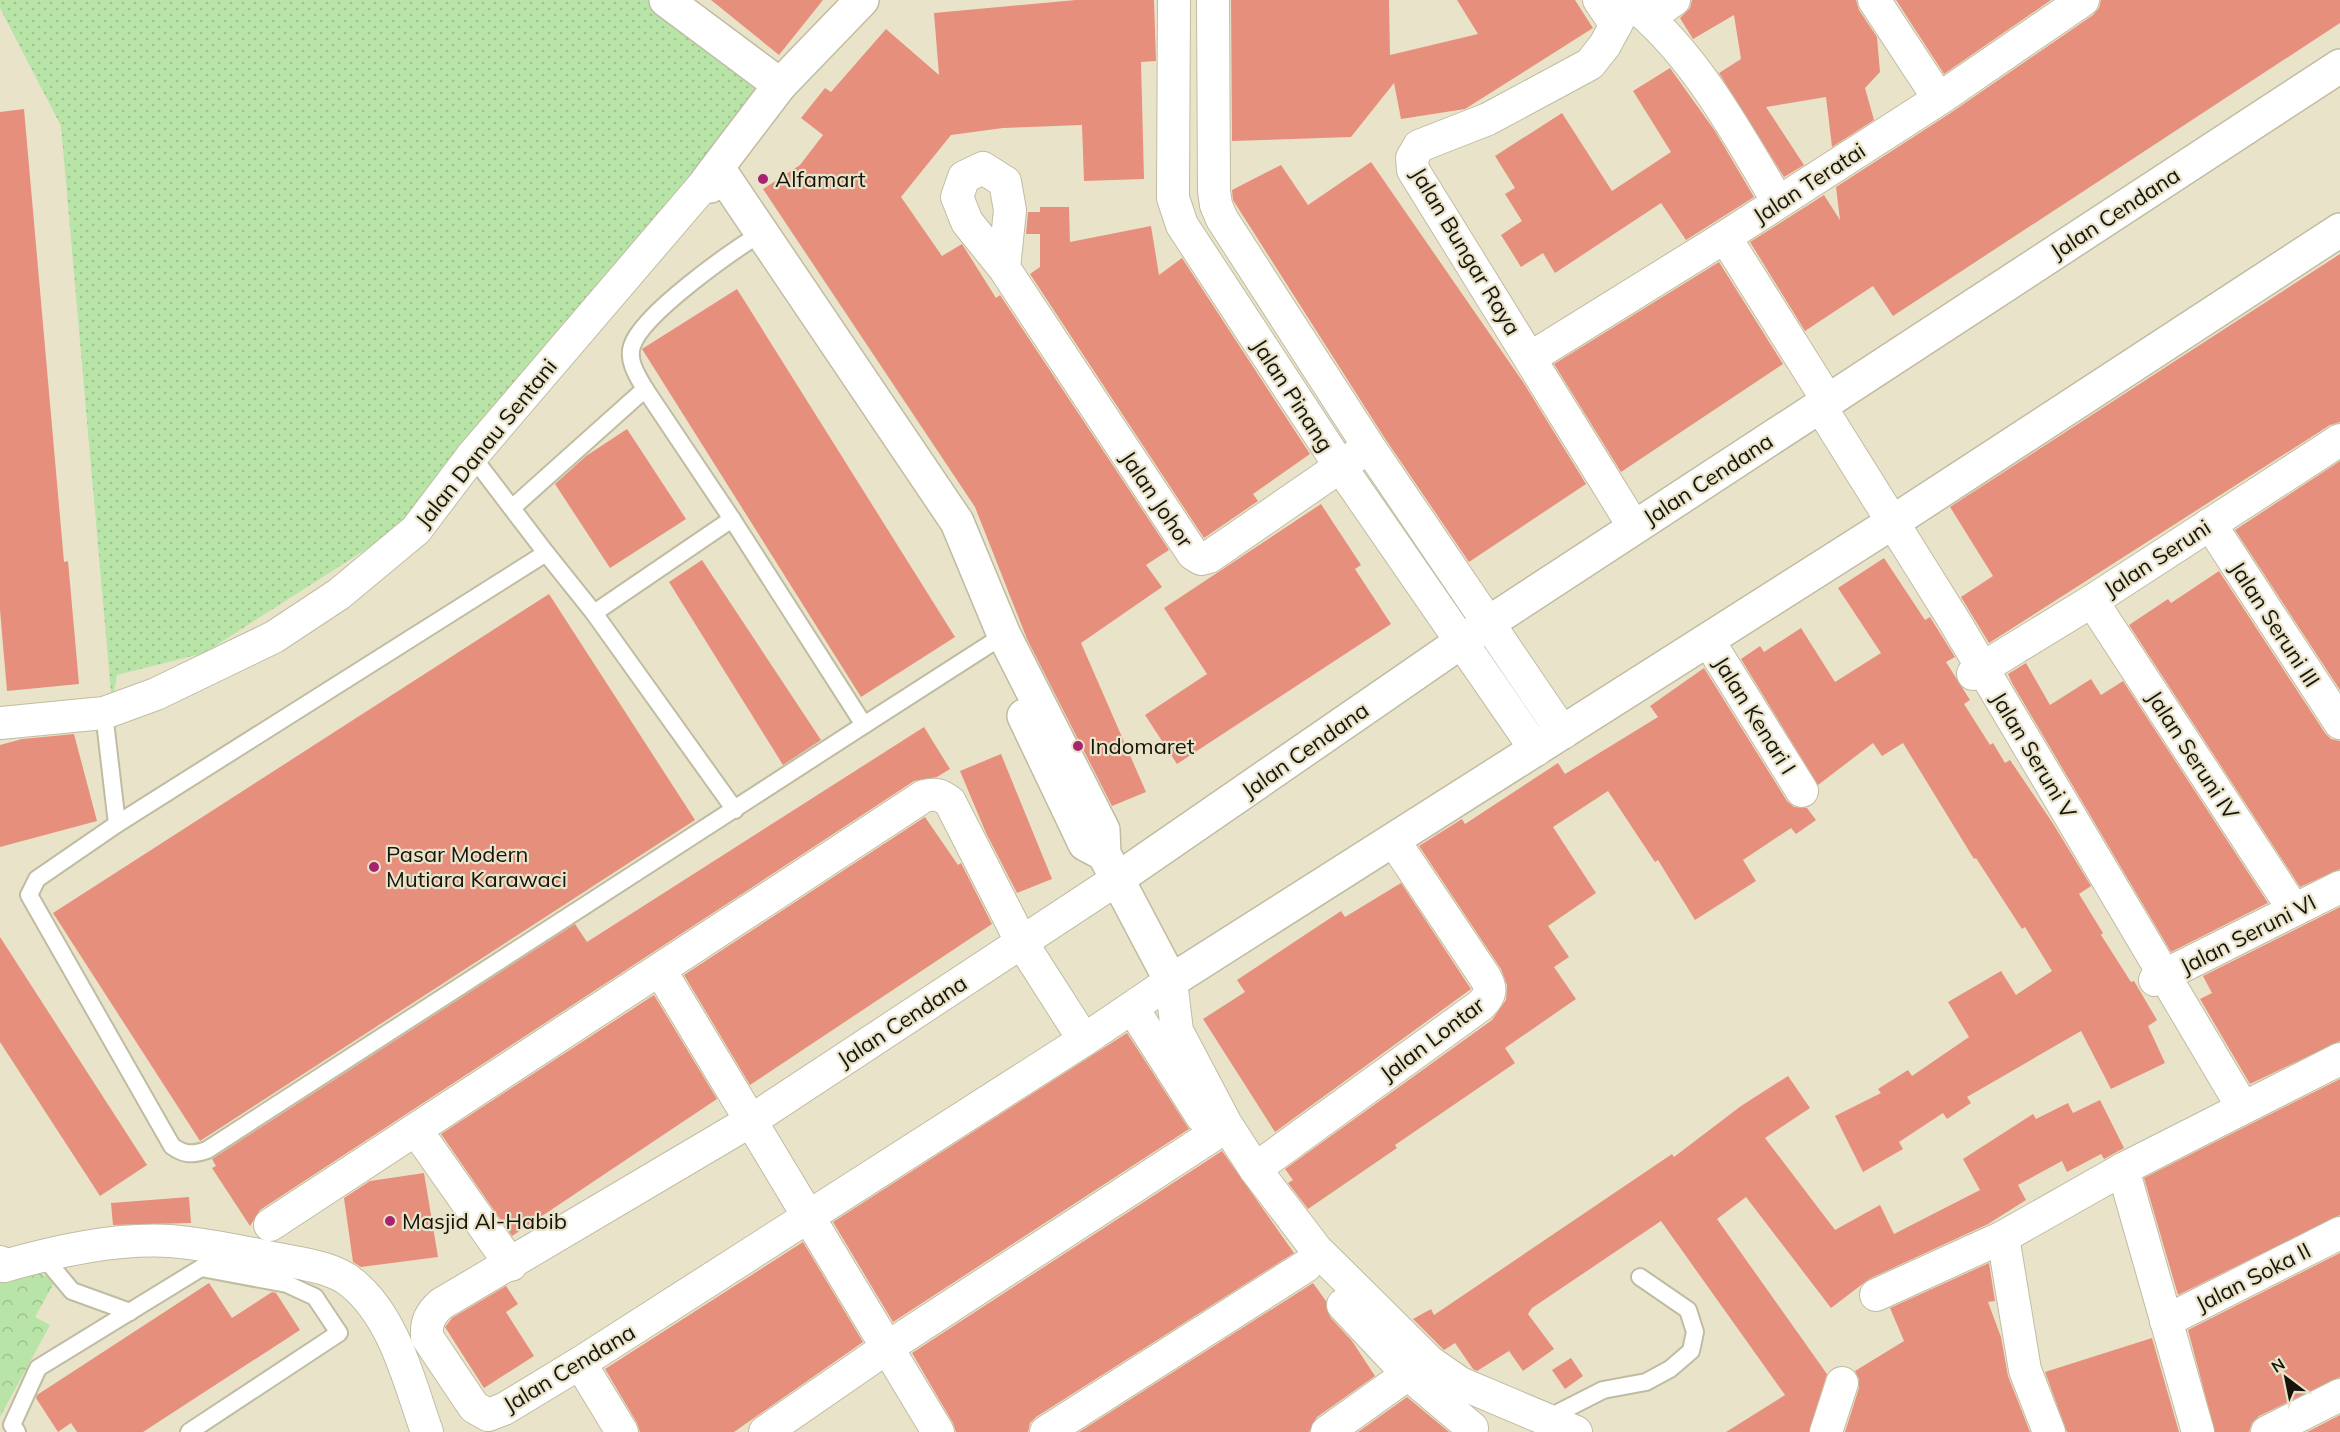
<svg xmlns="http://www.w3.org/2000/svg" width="2340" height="1432" viewBox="0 0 2340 1432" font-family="Mulish,sans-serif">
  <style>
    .grass { fill: url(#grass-dots) }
    .forest { fill: url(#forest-crowns) }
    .building { fill: #e78f7d }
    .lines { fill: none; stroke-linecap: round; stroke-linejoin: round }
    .service-casing { stroke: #c0bca2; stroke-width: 20 }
    .minor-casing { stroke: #c0bca2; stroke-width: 34 }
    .tertiary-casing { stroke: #c0bca2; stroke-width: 36 }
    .service { stroke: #fff; stroke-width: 16 }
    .minor { stroke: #fff; stroke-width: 32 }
    .tertiary { stroke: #fff; stroke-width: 33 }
    .poi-dot { fill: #a7236f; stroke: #e9e4c9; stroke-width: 2 }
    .labels { text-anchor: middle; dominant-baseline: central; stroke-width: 4.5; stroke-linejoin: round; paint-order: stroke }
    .poi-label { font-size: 22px; fill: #16140b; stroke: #e9e4c9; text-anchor: start }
    .street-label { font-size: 22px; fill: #16140b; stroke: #e9e4c9 }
  </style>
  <defs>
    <pattern id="grass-dots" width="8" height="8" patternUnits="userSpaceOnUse" patternTransform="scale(1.5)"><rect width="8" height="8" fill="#b8e4a8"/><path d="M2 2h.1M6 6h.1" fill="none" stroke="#9dc38f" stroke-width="1.8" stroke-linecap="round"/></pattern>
    <pattern id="forest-crowns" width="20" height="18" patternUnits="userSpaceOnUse" patternTransform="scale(1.5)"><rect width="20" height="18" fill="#b8e4a8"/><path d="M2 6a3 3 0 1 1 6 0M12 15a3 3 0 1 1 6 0" fill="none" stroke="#9dc38f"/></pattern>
  </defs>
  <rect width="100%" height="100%" fill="#e9e4c9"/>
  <!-- grass -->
  <polygon class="grass" points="0,0 674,0 791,88 393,532 204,653 117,675 112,704 61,126 0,8"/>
  <!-- forest -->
  <polygon class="forest" points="0,1251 55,1281 35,1317 50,1325 0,1417"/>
  <!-- building -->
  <g class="building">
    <polygon points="711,0 823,0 779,55"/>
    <polygon points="1076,0 1154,0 1156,61 1141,62 1144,179 1084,181 1082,125 1003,128 951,135 901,197 942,256 962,244 996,298 1000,295 1169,550 1146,565 1162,587 1081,643 1146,792 1112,806 1027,639 975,507 763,189 800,165 823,135 801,118 825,88 831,92 886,29 939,75 934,13"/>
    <polygon points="1231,0 1389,0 1390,55 1478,34 1457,0 1575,0 1593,28 1465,109 1401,119 1394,83 1351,137 1232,141"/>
    <polygon points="1692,0 1856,0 1859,10 1877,37 1880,72 1865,88 1874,120 1832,147 1826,97 1766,107 1804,165 1784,177 1719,73 1741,59 1734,15 1693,39 1680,18 1690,8"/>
    <polygon points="1896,0 2051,0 1944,74"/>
    <polygon points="2101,0 2340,0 2340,23 1893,316 1873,286 1805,331 1750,242 1824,195 1840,220 1836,187 1949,114 2093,15 2099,8"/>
    <polygon points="1670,68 1715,131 1754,197 1686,240 1661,203 1555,273 1543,253 1521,267 1501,235 1522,221 1505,194 1515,188 1495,156 1562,113 1612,191 1671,152 1633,91"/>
    <polygon points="24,109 64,562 68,561 79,684 7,691 0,610 0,112"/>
    <polygon points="1371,162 1523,382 1586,484 1469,562 1384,437 1233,200 1232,190 1281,165 1308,205"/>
    <polygon points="1040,207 1069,207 1070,242 1151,226 1159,275 1182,258 1310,454 1253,494 1258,501 1204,538 1030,274 1040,267 1040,234 1026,234 1028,212 1040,212"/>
    <polygon points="2340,254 2340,422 2330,425 1989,643 1961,597 1993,576 1950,507"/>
    <polygon points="1719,262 1783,364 1621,472 1554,364"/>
    <polygon points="737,289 955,637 861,697 642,349"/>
    <polygon points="627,429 686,519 610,568 555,484 586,456"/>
    <polygon points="2340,461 2340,690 2235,530"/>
    <polygon points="1321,504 1361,565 1355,569 1391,624 1177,764 1145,715 1207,674 1164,608"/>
    <polygon points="1884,558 1925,620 1930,617 1955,657 1946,662 1970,700 1964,704 1990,745 1993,743 2005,763 2010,760 2052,822 2091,886 2079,894 2103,933 2101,935 2131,982 2134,981 2157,1020 2148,1026 2165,1063 2111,1089 2081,1031 1967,1097 1971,1103 1947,1119 1943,1113 1899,1142 1903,1149 1863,1172 1835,1116 1881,1093 1878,1089 1908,1070 1912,1076 1969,1037 1948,1002 2001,971 2016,995 2052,971 2025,927 2022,929 1976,858 1974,859 1903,743 1882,756 1873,743 1818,785 1741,659 1760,646 1764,652 1801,628 1835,682 1881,653 1838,588"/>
    <polygon points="702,560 821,740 783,765 669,582"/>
    <polygon points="2219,571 2325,733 2331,739 2340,741 2340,869 2300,887 2129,625 2168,599 2171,603"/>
    <polygon points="549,594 695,820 200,1141 53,913"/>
    <polygon points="2026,663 2050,705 2091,679 2101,695 2123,681 2268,903 2171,952 2012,683 2008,674"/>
    <polygon points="1704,668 1787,801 1794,807 1807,808 1816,820 1796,834 1791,828 1743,860 1756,881 1695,920 1658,860 1655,862 1608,791 1553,827 1596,893 1548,926 1569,957 1554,967 1576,999 1505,1048 1515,1063 1395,1145 1397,1148 1308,1209 1288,1183 1293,1180 1285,1169 1492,1020 1506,1000 1507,985 1501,969 1419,846 1462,819 1465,824 1558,763 1565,774 1658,717 1650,706"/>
    <polygon points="924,727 950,769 937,777 914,781 260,1210 250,1226 212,1168 216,1166 212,1159 575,924 587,942"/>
    <polygon points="74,734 97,821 0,847 0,745 22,739"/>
    <polygon points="1001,754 1052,879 1017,893 986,833 960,771"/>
    <polygon points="925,817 958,865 961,863 992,924 750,1085 684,975"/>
    <polygon points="1401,883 1471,989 1275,1132 1203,1019 1245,992 1237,980 1341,911 1345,917"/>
    <polygon points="2340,907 2340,1041 2250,1084 2200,999 2212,993 2203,976"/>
    <polygon points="0,937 147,1165 100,1196 0,1042"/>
    <polygon points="654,995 717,1099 512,1236 441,1134"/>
    <polygon points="1127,1033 1189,1129 893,1322 833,1222"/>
    <polygon points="1788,1076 1810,1108 1765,1138 1835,1230 1880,1205 1894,1234 1980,1190 1963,1159 2033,1114 2036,1119 2068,1103 2073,1113 2100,1100 2124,1148 2104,1159 2101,1154 2067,1172 2062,1161 2018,1185 2026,1200 1988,1224 1869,1279 1831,1308 1746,1197 1717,1219 1827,1374 1809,1432 1726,1432 1785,1395 1661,1221 1532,1308 1528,1314 1554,1349 1523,1371 1509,1351 1477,1371 1473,1369 1455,1343 1444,1350 1413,1319 1431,1309 1434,1315 1672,1154 1674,1157 1741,1106"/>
    <polygon points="2340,1079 2340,1215 2178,1295 2144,1178"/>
    <polygon points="1222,1151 1294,1253 1036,1417 1030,1423 1028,1432 956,1432 953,1423 912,1353"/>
    <polygon points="424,1173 438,1257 361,1267 353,1262 344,1198 370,1181"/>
    <polygon points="189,1197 191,1223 113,1225 111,1203"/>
    <polygon points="803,1242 863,1342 734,1432 640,1432 637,1423 605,1369"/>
    <polygon points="2340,1253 2340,1377 2259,1416 2252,1423 2249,1432 2215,1432 2188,1330"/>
    <polygon points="1989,1263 1995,1301 1988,1302 2001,1337 2008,1376 2030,1432 1845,1432 1859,1388 1859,1379 1855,1371 1904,1341 1890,1308"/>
    <polygon points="209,1283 232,1318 272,1292 276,1293 300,1330 143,1432 77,1432 71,1423 58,1432 36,1398 37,1395"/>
    <polygon points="1313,1283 1326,1301 1330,1317 1352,1341 1375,1376 1317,1417 1309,1432 1079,1432"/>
    <polygon points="506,1286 518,1304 506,1312 534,1356 484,1388 445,1327 452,1318"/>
    <polygon points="2152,1338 2179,1432 2067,1432 2045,1372"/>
    <polygon points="1571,1358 1583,1376 1565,1389 1552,1370"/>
    <polygon points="1407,1397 1449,1432 1358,1432"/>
    <polygon points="2340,1415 2340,1432 2307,1432"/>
  </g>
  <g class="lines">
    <defs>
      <g id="service">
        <polyline points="472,456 546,553"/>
        <polyline points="512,508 645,389"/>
        <path d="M 732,519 L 864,725 L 207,1150 C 193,1155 184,1155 172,1146 L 29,895 L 37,879 L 117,824 L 546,553 L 594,613 L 735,810"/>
        <path d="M 594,613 L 732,519 L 645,389 C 638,377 627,361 632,346 C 642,314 732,251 763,232"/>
        <polyline points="104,713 117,824"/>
        <polyline points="864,725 1004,635"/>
        <polyline points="42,1255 72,1291 130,1312"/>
        <polyline points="1546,1419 1603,1390 1646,1382 1670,1369 1691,1351 1695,1332 1688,1310 1640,1277"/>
        <polyline points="17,1432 12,1425 38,1368 201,1268 287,1284 315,1297 339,1333 189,1432"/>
      </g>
      <g id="minor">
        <polyline points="1174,0 1173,198 1182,225 1340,466 1536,750"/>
        <polyline points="1213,0 1214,191 1216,205 1222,219 1369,447 1563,733"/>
        <polyline points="1599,0 1616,25"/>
        <polyline points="1629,0 1605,45 1590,64 1488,119 1419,146 1412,158 1413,170 1634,527"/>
        <polyline points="1874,0 1939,99"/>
        <path d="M 1628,1 C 1692,49 1738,134 1778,202"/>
        <polyline points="1649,17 1674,0"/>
        <polyline points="1725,237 1828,401"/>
        <polyline points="1004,268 1010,210 1005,182 983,168 964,177 957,197 967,222 1004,268 1193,554 1201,559 1209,557 1357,455"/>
        <polyline points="1530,358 1725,237 1939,99 2083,0"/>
        <polyline points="1820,406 1955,622 2243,1108"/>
        <polyline points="2210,524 2340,723"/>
        <polyline points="2092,601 2294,910"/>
        <polyline points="1708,640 1802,791"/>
        <polyline points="1973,674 2092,601 2340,440"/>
        <polyline points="0,723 104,713 156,694 274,637 339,594 416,530 472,456 707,181"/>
        <path d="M 1116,880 L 752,1120 L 441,1304 C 430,1314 426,1322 427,1337 L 474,1407 L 488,1415 L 504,1409 L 580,1363 L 1084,1040 L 1171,981 L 1177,1031 L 1226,1124 L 1255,1169 L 1316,1249 L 1430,1362 L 1460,1383 L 1576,1432"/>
        <polyline points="660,970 938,1432"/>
        <polyline points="2155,980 2340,887"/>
        <polyline points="1133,1009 1202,1117"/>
        <polyline points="416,1130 511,1265"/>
        <path d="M 1255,1169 L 1481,1005 C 1491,995 1492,989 1485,977 L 1394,841"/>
        <polyline points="2123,1169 2198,1432"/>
        <path d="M 270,1225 L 924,796 C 936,793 941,795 950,802 L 1022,943 L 1084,1040"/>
        <polyline points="2003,1237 2025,1370 2049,1432"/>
        <path d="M 0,1262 L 4,1266 C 57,1251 115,1238 170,1241 C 207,1244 243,1252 278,1259 C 302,1264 333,1267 352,1283 C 395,1318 409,1382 427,1432"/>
        <polyline points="1876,1295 2003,1237 2123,1169 2340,1059"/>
        <polyline points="1343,1305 1408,1374"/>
        <polyline points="2166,1321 2340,1233"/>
        <polyline points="580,1363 622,1432"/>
        <polyline points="765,1432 885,1349 1213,1135"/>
        <polyline points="1046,1432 1306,1266"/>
        <polyline points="1327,1432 1408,1374 1472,1428"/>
        <polyline points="1826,1432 1842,1383"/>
        <polyline points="2267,1432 2340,1395"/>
      </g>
      <g id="tertiary">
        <polyline points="666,0 780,85"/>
        <polyline points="718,168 957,522 1004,635 1103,830 1104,854 1171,981 1893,522 2340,230"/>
        <polyline points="710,186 707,181 780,85 862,0"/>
        <polyline points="1024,716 1085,844 1104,854"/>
        <polyline points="1116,880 1487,624 2340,66"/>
      </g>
    </defs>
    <!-- service casing -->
    <use href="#service" class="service-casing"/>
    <!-- minor casing -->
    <use href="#minor" class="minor-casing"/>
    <!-- tertiary casing -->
    <use href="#tertiary" class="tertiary-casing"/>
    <!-- service -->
    <use href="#service" class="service"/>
    <!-- minor -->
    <use href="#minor" class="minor"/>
    <!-- tertiary -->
    <use href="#tertiary" class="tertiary"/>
  </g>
  <!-- markers -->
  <g class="poi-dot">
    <circle cx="763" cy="179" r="6"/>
    <circle cx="1078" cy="746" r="6"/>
    <circle cx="374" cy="867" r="6"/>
    <circle cx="390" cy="1221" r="6"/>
  </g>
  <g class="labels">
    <!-- poi labels -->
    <g class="poi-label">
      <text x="775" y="179">Alfamart</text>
      <text x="1090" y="746">Indomaret</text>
      <text x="386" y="854">Pasar Modern<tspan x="386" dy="25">Mutiara Karawaci</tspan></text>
      <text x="402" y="1221">Masjid Al-Habib</text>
    </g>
    <!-- street labels -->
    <g class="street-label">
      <text transform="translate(1809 183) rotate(-33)">Jalan Teratai</text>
      <text transform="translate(2115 213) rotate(-33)">Jalan Cendana</text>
      <text transform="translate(1466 251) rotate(59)">Jalan Bungar Raya</text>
      <text transform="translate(1293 395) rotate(57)">Jalan Pinang</text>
      <text transform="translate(486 443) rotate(-51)">Jalan Danau Sentani</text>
      <text transform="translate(1708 479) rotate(-33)">Jalan Cendana</text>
      <text transform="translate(1157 499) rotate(56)">Jalan Johor</text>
      <text transform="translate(2157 558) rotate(-33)">Jalan Seruni</text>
      <text transform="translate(2275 624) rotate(57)">Jalan Seruni III</text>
      <text transform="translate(1755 715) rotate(58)">Jalan Kenari I</text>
      <text transform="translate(1305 750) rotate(-35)">Jalan Cendana</text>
      <text transform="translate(2034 755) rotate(59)">Jalan Seruni V</text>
      <text transform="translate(2193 755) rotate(57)">Jalan Seruni IV</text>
      <text transform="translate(2248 934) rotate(-27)">Jalan Seruni VI</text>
      <text transform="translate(902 1021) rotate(-33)">Jalan Cendana</text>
      <text transform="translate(1432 1039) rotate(-37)">Jalan Lontar</text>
      <text transform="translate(2253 1277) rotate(-27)">Jalan Soka II</text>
      <text transform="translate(569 1368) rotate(-31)">Jalan Cendana</text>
    </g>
  </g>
  <!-- north arrow -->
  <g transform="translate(2286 1378) rotate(328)" stroke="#e9e4c9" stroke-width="4.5" paint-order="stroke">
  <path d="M0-4.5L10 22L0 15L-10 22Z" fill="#16140b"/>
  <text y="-9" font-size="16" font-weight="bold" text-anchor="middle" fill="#16140b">N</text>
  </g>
</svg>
